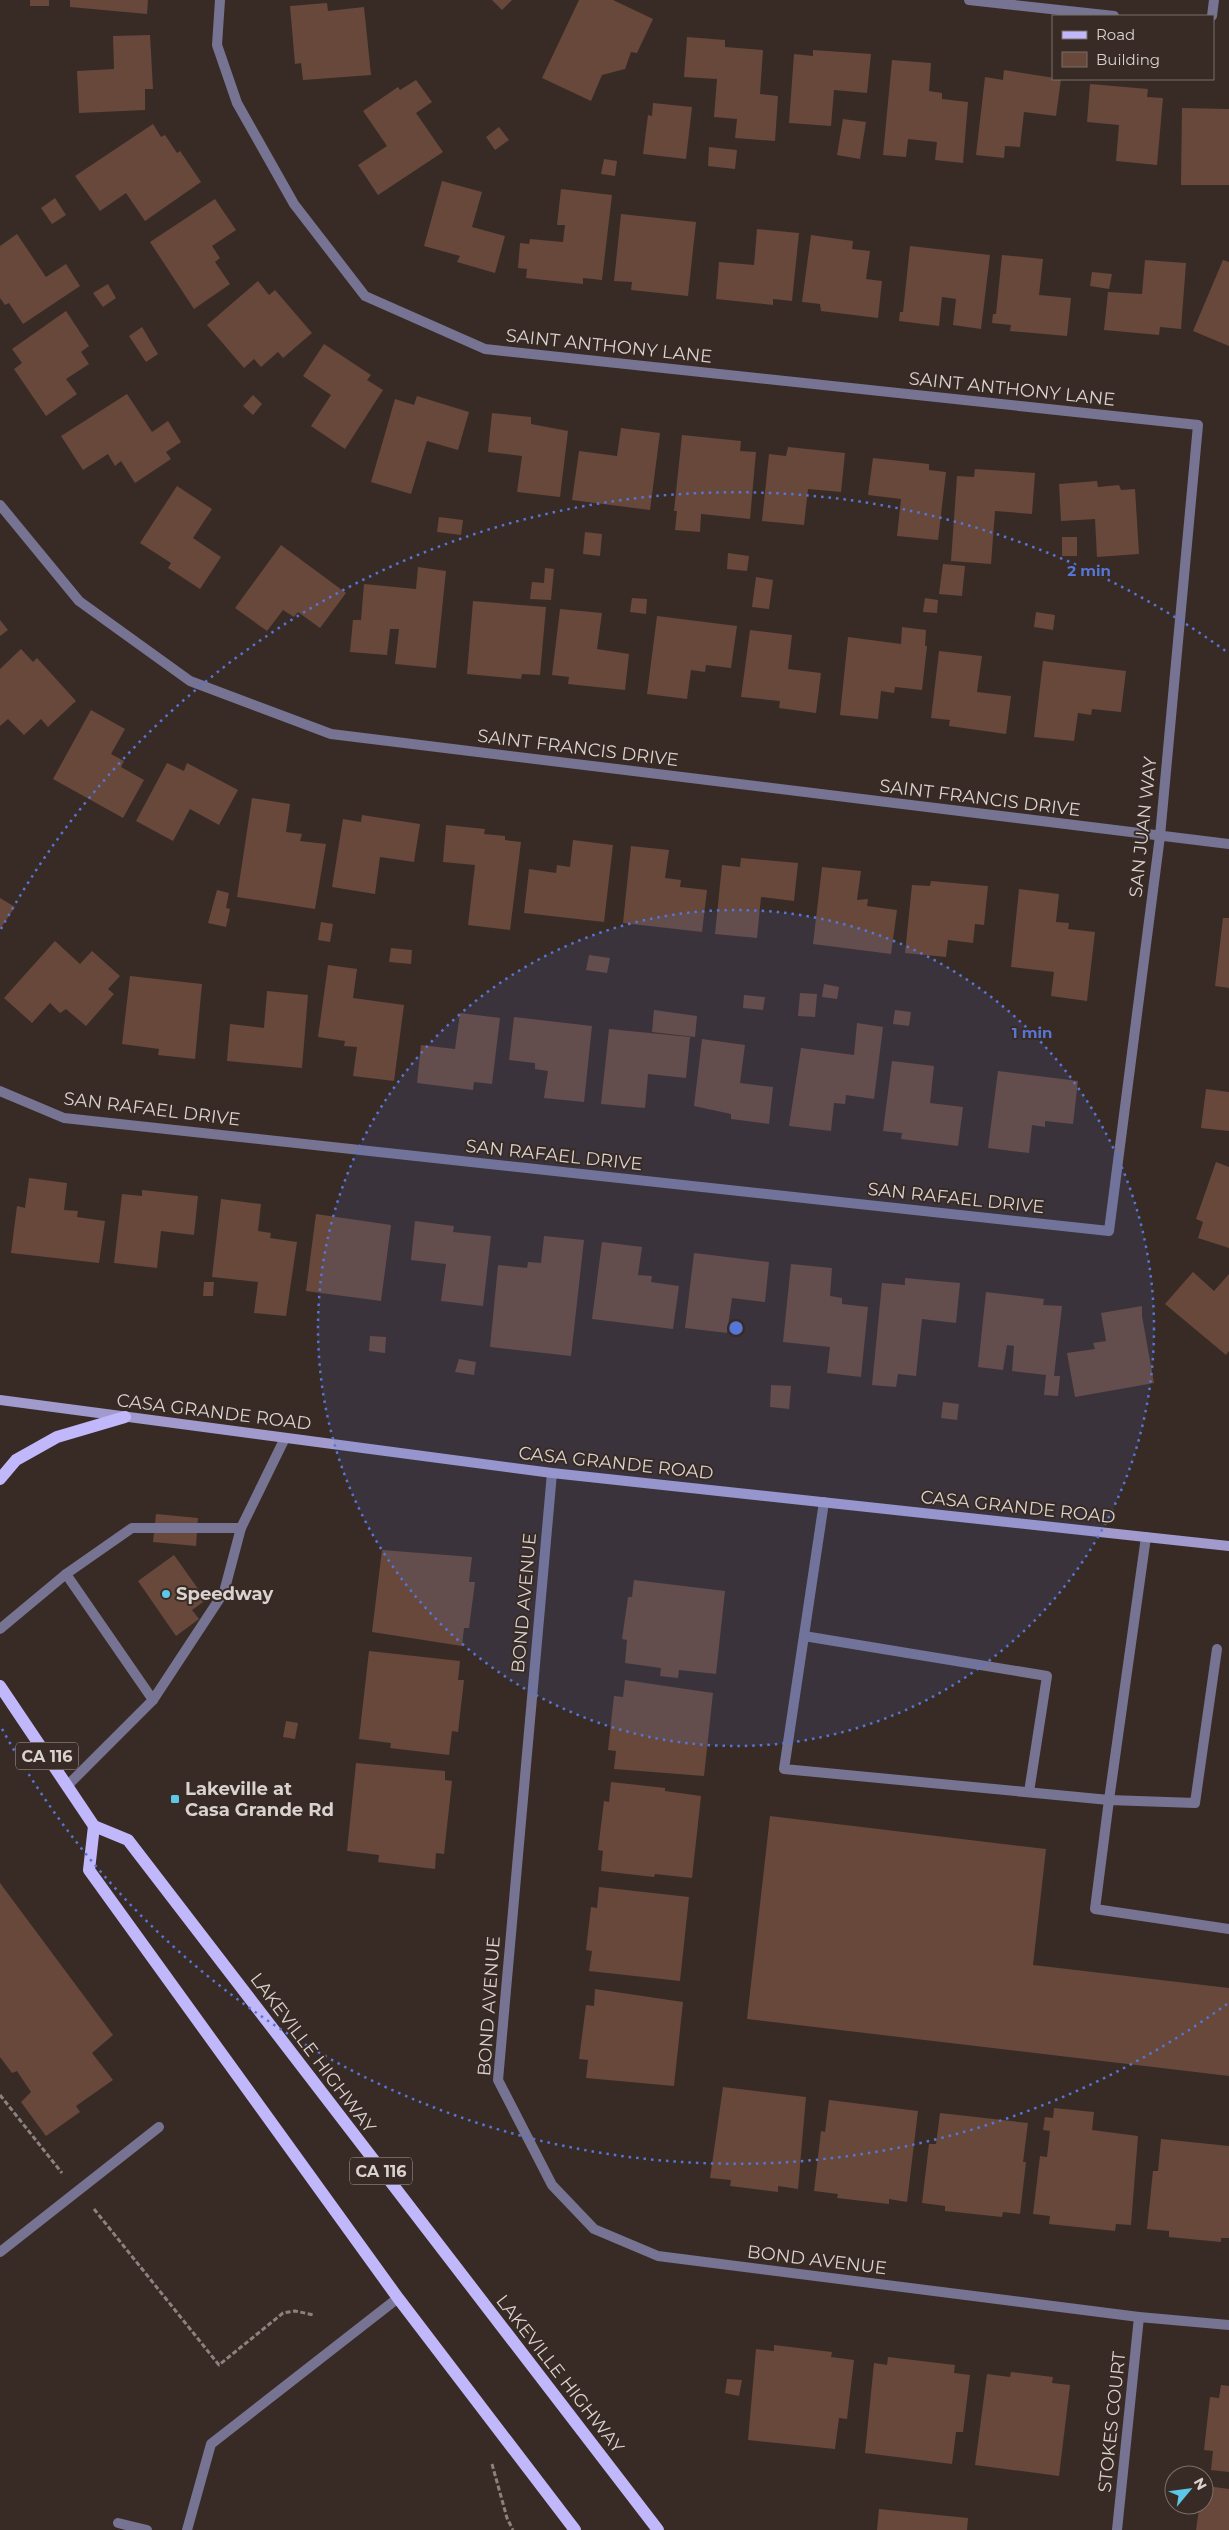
<svg xmlns="http://www.w3.org/2000/svg" width="1229" height="2530" viewBox="0 0 1229 2530" font-family="Montserrat,sans-serif">
  <style>
    .building { fill: #67483b }
    .lines { fill: none; stroke-linecap: round; stroke-linejoin: round }
    .path { stroke: #8c827d; stroke-width: 3; stroke-dasharray: 5 2.5; stroke-linecap: butt }
    .service { stroke: #777493; stroke-width: 10 }
    .minor { stroke: #777493; stroke-width: 10 }
    .secondary { stroke: #a09acd; stroke-width: 10 }
    .primary { stroke: #c0b8fa; stroke-width: 12 }
    .ring { fill: none; stroke: #5676d5; stroke-width: 2.5; stroke-dasharray: 2.5 5 }
    .poi-dot { fill: #5cc7e7; stroke: #382b26; stroke-width: 2 }
    .labels { text-anchor: middle; dominant-baseline: central; stroke-width: 4; stroke-linejoin: round; paint-order: stroke }
    .shield { fill: #382b26; stroke: #a9a09c; stroke-width: 1 }
    .shield-label { font-size: 16px; font-weight: bold; fill: #dad2ce }
    .street-label { font-size: 18px; fill: #dad2ce; stroke: #382b26 }
    .poi-label { font-size: 18px; font-weight: bold; fill: #dad2ce; stroke: #382b26; text-anchor: start }
    .centre { fill: #5676d5; stroke: #382b26; stroke-width: 2.5 }
    .ring-label { font-size: 15px; text-anchor: middle; font-weight: bold; fill: #5676d5; stroke: #382b26; stroke-width: 4; stroke-linejoin: round; paint-order: stroke }
  </style>
  <rect width="100%" height="100%" fill="#382b26"/>
  <!-- building -->
  <g class="building">
    <rect x="30" y="0" width="19" height="6"/>
    <polygon points="70,0 148,0 147,14 70,7"/>
    <polygon points="492,0 512,0 502,10"/>
    <polygon points="579,0 613,0 653,19 637,53 631,52 625,69 602,75 591,101 542,78"/>
    <polygon points="327,3 328,11 364,7 371,75 303,80 301,63 295,64 290,6"/>
    <polygon points="150,35 153,89 145,89 145,110 79,113 77,71 114,69 113,36"/>
    <polygon points="687,37 725,40 725,47 763,50 760,94 778,96 775,141 735,138 737,119 714,117 717,79 684,77"/>
    <polygon points="813,50 871,54 867,93 834,90 831,126 789,123 794,54 813,56"/>
    <polygon points="892,60 931,63 929,91 942,93 942,99 968,102 963,163 935,160 937,142 908,139 906,157 883,155"/>
    <polygon points="1004,70 1061,79 1056,116 1024,112 1020,147 1005,146 1004,158 976,155 985,77 1003,80"/>
    <polygon points="416,80 432,102 416,113 443,152 378,195 358,165 387,146 363,111 398,87 400,90"/>
    <polygon points="1090,84 1148,89 1147,97 1163,98 1157,165 1116,161 1119,125 1087,122"/>
    <polygon points="653,103 692,107 686,159 643,154 648,115 652,116"/>
    <polygon points="1182,108 1229,109 1229,185 1181,185"/>
    <polygon points="843,119 866,122 860,159 837,155"/>
    <polygon points="153,124 161,137 165,135 177,153 180,151 201,182 145,221 126,193 100,211 75,176"/>
    <polygon points="499,127 509,140 495,150 486,137"/>
    <polygon points="709,147 737,150 735,169 708,166"/>
    <polygon points="604,159 617,161 615,176 601,174"/>
    <polygon points="442,181 482,192 472,227 505,236 495,273 457,262 460,256 424,246"/>
    <polygon points="561,189 612,195 602,280 583,278 583,284 526,278 527,269 518,268 520,243 529,244 530,239 563,242 565,225 557,225"/>
    <polygon points="55,198 66,215 52,224 41,208"/>
    <polygon points="215,199 236,230 212,246 220,258 215,262 230,284 194,309 150,242"/>
    <polygon points="621,214 696,222 688,296 631,290 632,282 614,281"/>
    <polygon points="757,229 799,233 792,301 773,299 773,305 716,299 719,262 754,265"/>
    <polygon points="17,234 46,277 66,264 80,286 23,324 9,303 5,305 0,298 0,246"/>
    <polygon points="811,235 853,241 852,249 870,251 866,279 882,281 878,318 821,311 820,304 802,302"/>
    <polygon points="910,246 990,255 981,329 953,325 956,299 942,297 939,326 899,321 900,312 903,312"/>
    <polygon points="1002,255 1043,259 1039,295 1071,298 1067,336 1010,331 1011,325 992,323 993,314 996,314"/>
    <polygon points="1145,260 1186,263 1181,329 1160,327 1159,335 1104,330 1108,292 1142,294"/>
    <polygon points="1223,260 1229,262 1229,346 1193,331"/>
    <polygon points="1092,272 1112,274 1109,289 1090,286"/>
    <polygon points="258,281 269,295 275,290 312,333 283,358 278,352 261,367 254,359 244,368 207,325"/>
    <polygon points="108,284 116,298 103,307 93,293"/>
    <polygon points="66,311 89,346 81,352 89,364 66,379 77,394 46,416 14,369 22,363 12,349"/>
    <polygon points="142,327 158,354 146,362 129,336"/>
    <polygon points="324,344 371,375 367,380 383,390 345,449 311,426 331,395 303,376"/>
    <polygon points="127,394 152,432 168,421 181,442 166,452 171,459 135,483 121,461 115,466 108,454 83,470 61,436"/>
    <polygon points="253,395 262,404 253,415 243,406"/>
    <polygon points="417,396 469,412 458,450 427,441 411,494 371,482 395,399 414,405"/>
    <polygon points="492,413 531,417 531,424 568,431 560,497 517,492 522,456 488,452"/>
    <polygon points="621,428 660,433 650,510 572,500 579,451 617,456"/>
    <polygon points="682,435 741,441 740,451 756,452 750,519 701,514 700,532 675,530 677,511 674,511"/>
    <polygon points="788,447 845,453 841,492 808,489 804,525 762,521 769,454 786,456"/>
    <polygon points="873,458 929,464 929,470 946,472 938,540 897,536 901,499 868,495"/>
    <polygon points="975,469 1035,473 1032,514 995,511 991,564 951,561 957,476 974,477"/>
    <polygon points="1097,481 1098,487 1119,485 1121,490 1135,489 1139,554 1097,557 1095,519 1061,521 1059,484"/>
    <polygon points="177,486 212,509 193,538 221,557 200,589 168,568 171,563 140,543"/>
    <polygon points="439,517 463,520 461,535 437,532"/>
    <polygon points="585,532 602,534 600,556 583,554"/>
    <rect x="1062" y="537" width="15" height="19"/>
    <polygon points="281,545 346,593 320,628 298,612 294,617 283,610 267,631 235,608"/>
    <polygon points="728,553 749,556 747,571 727,569"/>
    <polygon points="943,564 965,566 962,596 939,594"/>
    <polygon points="418,567 446,571 436,668 395,664 399,629 390,629 387,655 350,652 353,620 361,620 364,584 416,589"/>
    <polygon points="545,568 554,569 551,600 530,599 532,582 544,583"/>
    <polygon points="756,577 773,580 769,609 752,607"/>
    <polygon points="632,598 647,599 646,614 630,612"/>
    <polygon points="925,598 938,600 937,613 923,612"/>
    <polygon points="473,601 546,607 540,675 522,674 521,679 467,674"/>
    <polygon points="560,609 602,613 597,649 629,654 625,690 568,684 569,677 552,675"/>
    <polygon points="1036,612 1055,615 1053,630 1034,627"/>
    <polygon points="657,616 737,626 731,668 706,665 705,672 691,670 687,699 647,694"/>
    <polygon points="0,620 8,630 0,636"/>
    <polygon points="902,627 926,630 925,646 927,646 922,690 895,687 894,693 881,691 878,719 840,715 848,637 901,644"/>
    <polygon points="750,630 792,635 788,669 821,673 816,713 779,708 780,701 741,697"/>
    <polygon points="21,649 33,662 37,658 76,701 48,727 41,719 24,735 8,719 0,726 0,669"/>
    <polygon points="939,651 982,656 977,692 1011,696 1006,734 949,726 950,720 931,718"/>
    <polygon points="1043,661 1126,671 1121,712 1092,709 1091,715 1078,713 1074,741 1034,737"/>
    <polygon points="91,710 125,729 111,754 124,761 121,767 144,780 123,818 53,779"/>
    <polygon points="167,763 184,771 187,763 238,790 219,825 190,809 173,841 136,821"/>
    <polygon points="252,798 290,804 286,832 302,834 300,841 326,844 315,909 237,897"/>
    <polygon points="362,815 420,824 414,862 380,857 375,894 332,887 343,819 361,822"/>
    <polygon points="446,825 485,829 484,834 505,836 505,840 521,842 510,930 468,925 475,865 443,862"/>
    <polygon points="573,840 613,845 604,922 524,913 529,869 556,873 557,865 570,867"/>
    <polygon points="631,846 669,850 665,878 681,880 680,887 707,890 702,932 623,923"/>
    <polygon points="741,858 798,863 794,901 761,897 757,938 715,934 722,865 740,867"/>
    <polygon points="822,867 861,871 857,900 868,899 867,906 897,910 891,954 813,944"/>
    <polygon points="931,881 988,886 984,925 975,924 973,943 948,940 946,957 905,953 912,885 930,886"/>
    <polygon points="1019,889 1059,894 1056,922 1069,923 1068,929 1095,932 1087,1001 1051,996 1054,972 1011,967"/>
    <polygon points="217,890 229,893 226,908 230,909 226,927 208,923"/>
    <polygon points="0,898 15,907 0,929"/>
    <polygon points="1223,918 1229,918 1229,988 1215,986"/>
    <polygon points="321,922 333,924 330,942 318,940"/>
    <polygon points="55,941 80,964 92,951 120,976 108,989 114,994 86,1026 66,1009 60,1013 50,1003 32,1023 4,998"/>
    <polygon points="391,948 412,950 411,964 389,962"/>
    <polygon points="589,955 610,958 607,973 586,970"/>
    <polygon points="328,965 357,969 353,998 404,1005 394,1081 353,1076 357,1047 344,1046 345,1041 318,1037"/>
    <polygon points="130,976 202,984 195,1059 158,1055 159,1049 122,1044"/>
    <polygon points="824,984 839,987 837,999 822,997"/>
    <polygon points="267,991 308,995 302,1068 227,1061 230,1024 264,1028"/>
    <polygon points="800,993 817,994 815,1017 798,1016"/>
    <polygon points="744,995 765,997 763,1010 743,1008"/>
    <polygon points="654,1010 697,1016 695,1037 652,1032"/>
    <polygon points="895,1010 911,1012 909,1026 893,1024"/>
    <polygon points="460,1013 500,1018 492,1084 474,1082 473,1090 417,1083 421,1045 455,1049"/>
    <polygon points="514,1017 592,1026 584,1102 544,1098 548,1071 535,1069 535,1063 509,1060"/>
    <polygon points="857,1023 883,1027 874,1099 846,1095 845,1104 834,1103 831,1131 789,1126 801,1048 854,1055"/>
    <polygon points="609,1029 690,1037 686,1078 648,1074 645,1108 601,1104"/>
    <polygon points="702,1039 745,1045 740,1083 773,1087 769,1124 731,1119 731,1114 694,1106"/>
    <polygon points="892,1061 934,1066 930,1103 963,1107 958,1146 901,1139 902,1133 883,1131"/>
    <polygon points="998,1071 1078,1081 1073,1124 1045,1121 1045,1127 1032,1125 1029,1153 988,1148"/>
    <polygon points="1206,1089 1229,1092 1229,1131 1201,1128"/>
    <polygon points="1216,1162 1229,1167 1229,1248 1198,1238 1203,1222 1196,1219"/>
    <polygon points="29,1178 67,1183 64,1210 78,1211 77,1217 105,1221 99,1263 11,1253 17,1206 25,1208"/>
    <polygon points="142,1190 198,1196 194,1235 161,1231 157,1268 114,1263 122,1194 142,1196"/>
    <polygon points="221,1199 261,1204 258,1231 271,1233 270,1238 297,1242 286,1316 254,1313 258,1282 212,1277"/>
    <polygon points="316,1214 391,1225 381,1301 306,1291"/>
    <polygon points="415,1221 454,1226 453,1232 491,1236 483,1306 441,1301 446,1264 411,1260"/>
    <polygon points="544,1236 584,1240 571,1356 490,1347 498,1265 527,1268 528,1262 541,1263"/>
    <polygon points="602,1242 642,1247 638,1275 652,1276 651,1282 679,1286 673,1329 592,1319"/>
    <polygon points="694,1253 769,1262 765,1302 732,1298 727,1333 685,1328"/>
    <polygon points="791,1264 832,1268 830,1296 842,1298 842,1304 868,1307 861,1377 827,1373 830,1347 783,1342"/>
    <polygon points="1193,1272 1214,1291 1229,1274 1229,1351 1226,1355 1165,1304"/>
    <polygon points="905,1278 960,1283 956,1323 922,1319 916,1376 898,1374 896,1387 872,1385 882,1283 905,1285"/>
    <polygon points="204,1282 214,1282 213,1296 203,1296"/>
    <polygon points="986,1292 1044,1299 1043,1305 1062,1306 1054,1376 1060,1376 1058,1396 1044,1395 1046,1375 1012,1371 1014,1346 1007,1345 1003,1370 978,1367"/>
    <polygon points="1142,1306 1142,1316 1154,1383 1075,1397 1067,1353 1095,1349 1093,1343 1106,1341 1101,1313"/>
    <polygon points="370,1336 386,1337 385,1353 369,1351"/>
    <polygon points="459,1359 476,1362 474,1375 455,1372"/>
    <polygon points="771,1385 791,1386 789,1409 770,1407"/>
    <polygon points="943,1402 959,1404 957,1420 941,1418"/>
    <polygon points="156,1514 198,1518 196,1546 153,1542"/>
    <polygon points="382,1550 472,1557 469,1582 475,1582 469,1628 464,1628 462,1646 372,1632"/>
    <polygon points="174,1555 206,1600 192,1610 199,1619 176,1636 138,1581"/>
    <polygon points="634,1580 725,1591 716,1674 679,1670 678,1678 660,1676 661,1668 625,1663 627,1640 622,1639 628,1597 632,1597"/>
    <polygon points="369,1651 460,1661 458,1680 464,1680 458,1732 452,1731 449,1755 390,1748 391,1743 359,1739"/>
    <polygon points="625,1680 713,1693 704,1776 614,1769 616,1751 608,1750 614,1696 623,1697"/>
    <polygon points="286,1721 298,1723 295,1739 283,1737"/>
    <polygon points="356,1763 445,1771 445,1780 452,1781 444,1854 436,1853 435,1869 378,1862 379,1855 347,1851"/>
    <polygon points="611,1782 665,1788 665,1791 701,1796 692,1878 655,1874 654,1877 601,1871 603,1851 598,1850 604,1801 609,1802"/>
    <polygon points="770,1816 1046,1849 1033,1965 1229,1988 1229,2076 747,2019"/>
    <polygon points="0,1883 113,2035 92,2053 113,2080 76,2106 80,2112 46,2136 21,2102 31,2092 17,2071 12,2073 0,2057"/>
    <polygon points="599,1887 689,1897 680,1981 589,1971 592,1951 586,1950 591,1907 597,1908"/>
    <polygon points="595,1989 683,2002 674,2086 586,2078 588,2060 579,2059 586,2005 594,2006"/>
    <polygon points="723,2087 806,2097 798,2189 778,2186 778,2192 730,2186 731,2180 710,2178"/>
    <polygon points="829,2100 918,2111 907,2202 889,2199 889,2204 837,2198 838,2194 814,2191 821,2131 825,2132"/>
    <polygon points="1054,2108 1094,2112 1092,2130 1138,2136 1131,2225 1116,2224 1115,2231 1049,2224 1050,2216 1033,2214 1040,2156 1047,2157 1050,2131 1043,2130 1045,2117 1053,2118"/>
    <polygon points="940,2113 1028,2123 1023,2162 1026,2162 1020,2214 1003,2212 1002,2217 945,2211 945,2206 922,2203 929,2144 936,2144"/>
    <polygon points="1161,2139 1229,2146 1229,2238 1221,2238 1221,2242 1169,2237 1169,2231 1147,2229 1153,2171 1158,2171"/>
    <polygon points="774,2345 832,2352 831,2357 854,2360 847,2419 839,2418 835,2449 748,2440 756,2349 774,2351"/>
    <polygon points="888,2357 955,2365 954,2373 970,2375 963,2432 956,2432 952,2464 865,2453 874,2363 887,2365"/>
    <polygon points="1011,2372 1053,2377 1052,2383 1070,2385 1059,2476 975,2465 987,2374 1010,2377"/>
    <polygon points="727,2379 742,2380 739,2396 725,2393"/>
    <polygon points="1221,2385 1229,2386 1229,2472 1211,2470 1213,2451 1204,2450 1210,2397 1219,2398"/>
    <polygon points="1207,2486 1229,2489 1229,2530 1196,2530 1199,2509 1204,2510"/>
    <polygon points="879,2509 968,2518 967,2530 877,2530"/>
  </g>
  <g class="lines">
    <!-- path -->
    <g class="path">
      <polyline points="0,2095 62,2173"/>
      <polyline points="94,2209 219,2365 283,2313 295,2311 314,2315"/>
      <polyline points="492,2464 507,2518 513,2530"/>
    </g>
    <!-- service -->
    <g class="service">
      <polyline points="824,1502 784,1769 1109,1800 1146,1537"/>
      <polyline points="66,1574 153,1700"/>
      <polyline points="0,1629 66,1574 132,1528 241,1528"/>
      <polyline points="804,1636 1047,1676 1029,1792"/>
      <polyline points="1217,1649 1195,1803 1109,1800 1095,1909 1229,1929"/>
      <polyline points="67,1786 153,1700 224,1592 241,1528 285,1438"/>
      <polyline points="0,2252 159,2127"/>
      <polyline points="118,2523 147,2530"/>
      <polyline points="187,2530 211,2444 398,2298"/>
    </g>
    <!-- minor -->
    <g class="minor">
      <polyline points="969,0 1114,16"/>
      <polyline points="1212,16 1214,0"/>
      <polyline points="0,505 79,601 190,681 331,734 1229,844"/>
      <polyline points="0,1091 64,1118 1109,1231 1160,836 1198,425 485,349 365,296 294,204 237,103 217,45 220,0"/>
      <polyline points="552,1473 498,2080 552,2185 594,2229 658,2256 1139,2317 1229,2325"/>
      <polyline points="1117,2530 1139,2317"/>
    </g>
    <!-- secondary -->
    <polyline class="secondary" points="0,1400 552,1473 1229,1546"/>
    <!-- primary -->
    <g class="primary">
      <polyline points="0,1479 16,1460 57,1437 125,1417"/>
      <polyline points="0,1686 94,1826 128,1840 658,2530"/>
      <polyline points="94,1826 89,1870 398,2298 575,2530"/>
    </g>
  </g>
  <!-- distance rings -->
  <circle cx="736" cy="1328" r="418" fill="#5676d5" fill-opacity=".12"/>
  <g class="ring">
    <circle cx="736" cy="1328" r="418"/>
    <path d="M1227 2004A836 836 0 0 1 1 1727M1 929A836 836 0 0 1 1227 652"/>
  </g>
  <!-- markers -->
  <g class="poi-dot">
    <circle cx="166" cy="1594" r="5"/>
    <rect x="170" y="1794" width="10" height="10" rx="2.5"/>
  </g>
  <g class="labels">
    <!-- shield labels -->
    <g class="shield">
      <rect x="16" y="1742.5" width="62" height="27" rx="4"/>
      <rect x="350" y="2157.5" width="62" height="27" rx="4"/>
    </g>
    <g class="shield-label">
      <text x="47" y="1756">CA 116</text>
      <text x="381" y="2171">CA 116</text>
    </g>
    <!-- street labels -->
    <g class="street-label">
      <text transform="translate(609 346) rotate(6)">SAINT ANTHONY LANE</text>
      <text transform="translate(1012 389) rotate(6)">SAINT ANTHONY LANE</text>
      <text transform="translate(578 748) rotate(7)">SAINT FRANCIS DRIVE</text>
      <text transform="translate(980 798) rotate(7)">SAINT FRANCIS DRIVE</text>
      <text transform="translate(1143 827) rotate(-84)">SAN JUAN WAY</text>
      <text transform="translate(152 1109) rotate(7)">SAN RAFAEL DRIVE</text>
      <text transform="translate(554 1155) rotate(6)">SAN RAFAEL DRIVE</text>
      <text transform="translate(956 1198) rotate(6)">SAN RAFAEL DRIVE</text>
      <text transform="translate(214 1412) rotate(7)">CASA GRANDE ROAD</text>
      <text transform="translate(616 1463) rotate(6)">CASA GRANDE ROAD</text>
      <text transform="translate(1018 1507) rotate(6)">CASA GRANDE ROAD</text>
      <text transform="translate(524 1603) rotate(-85)">BOND AVENUE</text>
      <text transform="translate(489 2006) rotate(-86)">BOND AVENUE</text>
      <text transform="translate(313 2053) rotate(53)">LAKEVILLE HIGHWAY</text>
      <text transform="translate(817 2260) rotate(7)">BOND AVENUE</text>
      <text transform="translate(560 2374) rotate(52)">LAKEVILLE HIGHWAY</text>
      <text transform="translate(1112 2422) rotate(-84)">STOKES COURT</text>
    </g>
    <!-- poi labels -->
    <g class="poi-label">
      <text x="176" y="1594">Speedway</text>
      <text x="185" y="1789">Lakeville at<tspan x="185" dy="21">Casa Grande Rd</tspan></text>
    </g>
  </g>
  <circle cx="736" cy="1328" r="8" class="centre"/>
  <g class="ring-label">
    <text x="1089" y="576">2 min</text>
    <text x="1032" y="1038">1 min</text>
  </g>
  <!-- legend -->
  <rect x="1052" y="15" width="162" height="65" fill="#382b26" stroke="#796e69"/>
  <rect x="1062" y="31" width="25" height="8" fill="#c0b8fa" stroke="#796e69"/>
  <text x="1096" y="40" font-size="15" fill="#dad2ce">Road</text>
  <rect x="1062" y="52" width="25" height="15" fill="#67483b" stroke="#796e69"/>
  <text x="1096" y="65" font-size="15" fill="#dad2ce">Building</text>
  <!-- north arrow -->
  <g transform="translate(1189 2490) rotate(61)"><circle r="24" fill="#382b26" stroke="#796e69"/>
  <path d="M0-4L9 19L0 12L-9 19Z" fill="#5cc7e7"/>
  <text y="-8" font-size="14" font-weight="bold" text-anchor="middle" fill="#dad2ce">N</text>
  </g>
</svg>
